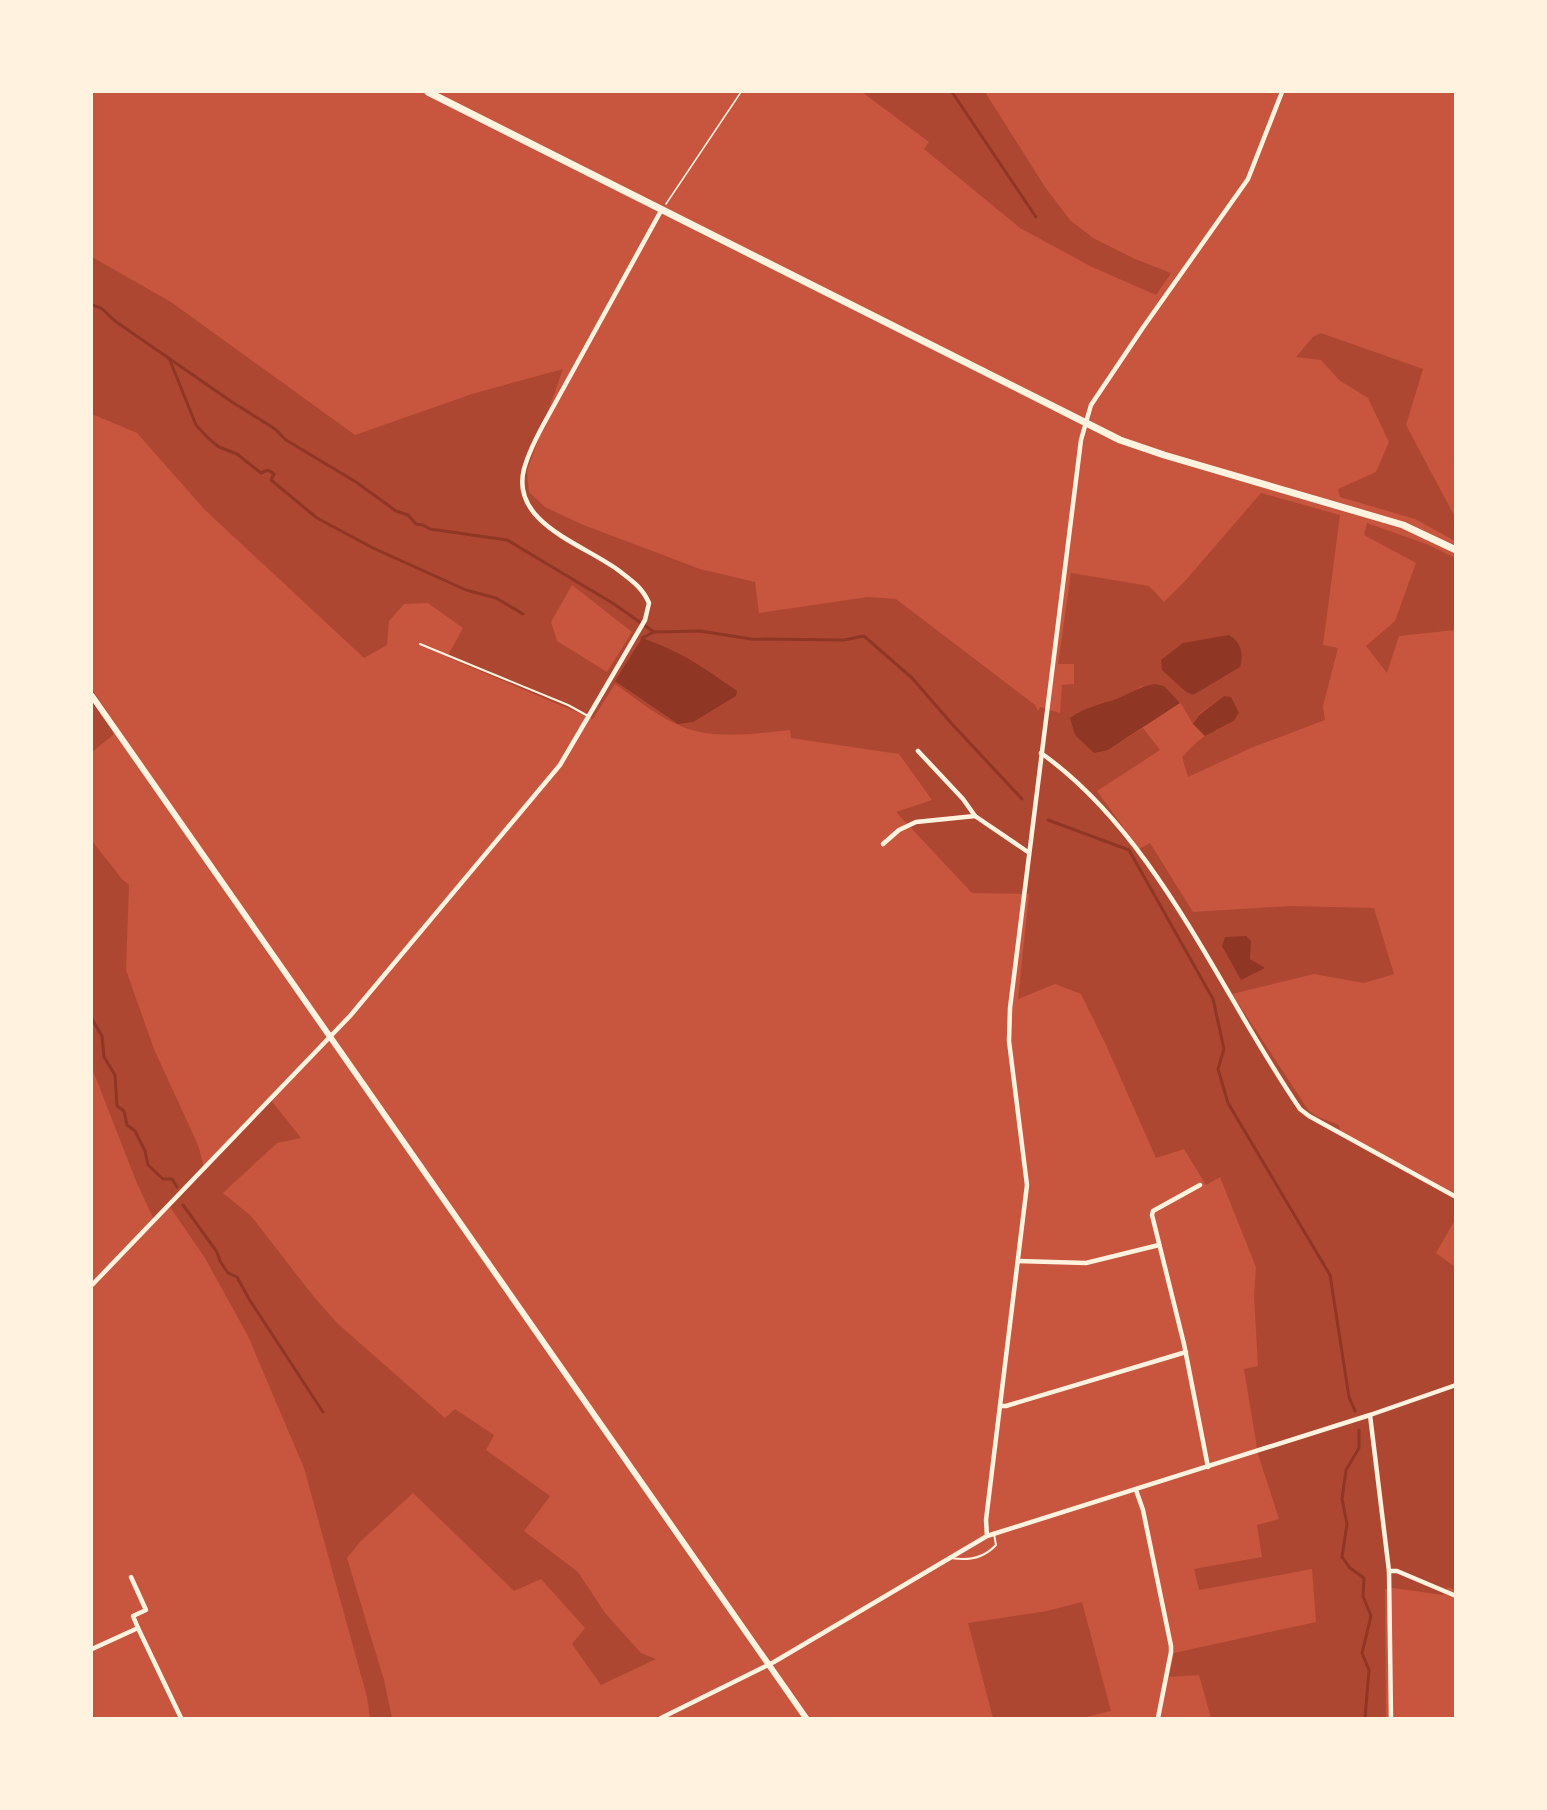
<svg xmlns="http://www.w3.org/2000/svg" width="1547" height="1810" viewBox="0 0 1547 1810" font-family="Jost,sans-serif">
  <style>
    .green { fill: #ae4732; fill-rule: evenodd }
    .water { fill: #8f3625 }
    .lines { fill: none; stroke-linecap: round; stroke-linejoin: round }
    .stream { stroke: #8f3625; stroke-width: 3 }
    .path { stroke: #fff3e0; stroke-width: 1.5 }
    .service { stroke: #fff3e0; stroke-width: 2 }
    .minor { stroke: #fff3e0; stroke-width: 4.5 }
    .tertiary { stroke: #fff3e0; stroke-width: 6 }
    .secondary { stroke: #fff3e0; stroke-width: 7 }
  </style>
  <rect width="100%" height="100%" fill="#c8553d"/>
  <!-- green -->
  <g class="green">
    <polygon points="862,92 985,92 1045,187 1070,220 1093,238 1135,259 1171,273 1156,295 1092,267 1020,228 924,149 929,142"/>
    <path d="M 92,257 L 171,302 L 355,435 L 472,394 L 563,369 L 527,471 L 529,492 L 545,507 L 581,524 L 700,569 L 755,582 L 759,613 L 868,597 L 896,599 L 1035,705 L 1038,711 L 1040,707 L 1060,713 L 1062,685 L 1074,684 L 1074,664 L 1058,664 L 1071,573 L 1149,586 L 1164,602 L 1186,580 L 1261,493 L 1340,515 L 1323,645 L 1338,648 L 1323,706 L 1325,720 L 1251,748 L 1188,777 L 1182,757 C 1189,750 1195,743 1203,737 C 1216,729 1231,727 1239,714 L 1230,697 L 1224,696 L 1199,714 L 1193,724 L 1180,702 L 1142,686 L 1122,697 L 1077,713 L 1108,750 L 1143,728 L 1160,750 L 1097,791 L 1139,849 L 1150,843 L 1193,912 L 1290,906 L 1374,908 L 1394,974 L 1364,983 L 1314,974 L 1232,994 L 1309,1111 L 1318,1117 L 1339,1125 L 1340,1132 L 1356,1143 L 1455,1199 L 1455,1220 L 1436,1253 L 1455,1267 L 1455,1590 L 1448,1587 L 1443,1595 L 1393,1588 L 1385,1589 L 1386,1718 L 1211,1718 L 1199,1675 L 1169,1677 L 1174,1653 L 1316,1622 L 1312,1569 L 1199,1590 L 1194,1569 L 1262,1557 L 1257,1525 L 1279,1519 L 1258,1454 L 1244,1369 L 1258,1366 L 1254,1296 L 1256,1267 L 1220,1177 L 1206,1185 L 1184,1149 L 1156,1158 L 1106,1045 L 1081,994 L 1055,984 L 1018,999 L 1029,894 L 972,893 L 896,812 L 932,800 L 899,754 L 791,738 L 790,730 C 752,734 709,741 674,723 C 653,713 634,697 615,684 L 593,719 L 447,657 L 463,628 L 428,603 L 404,604 L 389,621 L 387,645 L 364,658 L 205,510 L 137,433 L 92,414 ZM 572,585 L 632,632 L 607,672 L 557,641 L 551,622 Z"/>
    <polygon points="1321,333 1423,369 1406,425 1455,517 1455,541 1415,519 1340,497 1338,489 1376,472 1389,442 1368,398 1339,380 1321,360 1296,357 1313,337"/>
    <polygon points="1367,523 1429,545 1455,558 1455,630 1399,636 1387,673 1366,646 1395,621 1416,563 1364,535"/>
    <polygon points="92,689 116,725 113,735 92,752"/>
    <polygon points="92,841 122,879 129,885 126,970 154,1049 198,1145 204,1167 270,1099 301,1138 277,1143 223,1193 251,1216 314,1297 337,1323 445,1418 455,1409 494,1435 486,1450 550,1496 524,1531 578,1572 605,1613 641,1653 656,1659 601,1685 572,1644 585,1628 541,1579 514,1591 413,1493 360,1542 347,1558 384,1680 392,1718 370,1718 367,1697 304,1468 248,1336 205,1258 170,1207 155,1222 136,1181 92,1068"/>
    <polygon points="1082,1602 1111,1711 1082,1718 993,1718 968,1623 1047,1611"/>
  </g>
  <!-- water -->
  <g class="water">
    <path d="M 1229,635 C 1241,642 1244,654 1240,667 L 1193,695 L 1186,692 L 1162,670 L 1161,660 L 1183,643 Z"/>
    <path d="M 642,638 C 682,652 703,667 737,691 L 736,696 L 693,722 L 678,724 L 615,681 Z"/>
    <path d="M 1155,684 L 1164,686 L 1180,703 L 1108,750 L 1094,753 L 1075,735 L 1070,718 C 1084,707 1103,704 1119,698 C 1132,692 1141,686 1155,684 Z"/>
    <polygon points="1224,696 1231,697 1239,713 1234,721 1205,736 1193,724 1199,715"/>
    <polygon points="1246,936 1251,941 1250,959 1265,968 1241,980 1222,946 1225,937"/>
  </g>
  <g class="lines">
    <!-- stream -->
    <g class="stream">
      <polyline points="952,92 1036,217"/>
      <polyline points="92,305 101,308 115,321 232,402 275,429 286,440 356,482 396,511 408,515 416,524 423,525 430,529 507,540 614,604 654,632 700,631 751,639 844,640 864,636 912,678 952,724 1022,799"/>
      <polyline points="169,358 196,425 208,438 219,447 237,454 261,473 268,470 274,474 271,480 317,518 373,548 466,590 496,598 523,614"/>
      <polyline points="642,638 654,632"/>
      <polyline points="1048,820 1129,850 1213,999 1224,1049 1218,1069 1228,1103 1330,1275 1349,1397 1355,1411"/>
      <polyline points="92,1019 102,1036 104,1057 115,1075 117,1106 124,1111 127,1125 135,1131 145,1151 148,1165 163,1179 172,1179 177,1187"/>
      <polyline points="183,1205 217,1252 220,1261 228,1273 237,1277 249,1299 323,1412"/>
      <polyline points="1359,1430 1359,1448 1346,1470 1342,1499 1347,1524 1342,1557 1350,1568 1364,1578 1363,1596 1371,1616 1362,1653 1369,1670 1365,1718"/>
    </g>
    <!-- path -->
    <polyline class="path" points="666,204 741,92"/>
    <!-- service -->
    <g class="service">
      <polyline points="420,644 568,705 588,716"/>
      <path d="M 951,1558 C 968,1561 984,1558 996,1545 L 994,1534"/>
    </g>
    <!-- minor -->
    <g class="minor">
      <polyline points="918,751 963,799 975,816 1028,852"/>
      <path d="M 1041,753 C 1158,836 1220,993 1300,1109 L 1309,1116 L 1456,1197"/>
      <polyline points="883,844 899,830 916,822 975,816"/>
      <polyline points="1200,1185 1153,1211 1152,1215 1184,1344 1208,1467"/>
      <polyline points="1018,1261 1086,1263 1159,1245"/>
      <path d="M 92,1285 L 350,1016 L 560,765 L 645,620 L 649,603 C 642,587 631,580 618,570 C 583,544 510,523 524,469 C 529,451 538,434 547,418 L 662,209"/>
      <polyline points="1000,1406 1006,1406 1186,1352"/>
      <polyline points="1370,1415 1389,1571 1391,1718"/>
      <polyline points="1136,1490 1143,1510 1171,1646 1171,1652 1158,1718"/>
      <polyline points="987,1536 986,1520 1027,1185 1009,1041 1010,1008 1081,440 1091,405 1142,329 1248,179 1282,92"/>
      <polyline points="1389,1571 1397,1571 1456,1596"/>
      <polyline points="131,1577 146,1610 133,1616 138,1628"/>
      <polyline points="92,1649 138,1628 181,1718"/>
      <polyline points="661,1718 774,1662 987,1536 1370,1415 1456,1385"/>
    </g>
    <!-- tertiary -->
    <polyline class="tertiary" points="92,696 806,1718"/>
    <!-- secondary -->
    <polyline class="secondary" points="428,92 1120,440 1164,455 1403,525 1456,550"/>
  </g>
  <!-- border -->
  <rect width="1547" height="1810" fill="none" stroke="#fff3e0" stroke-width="186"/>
</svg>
